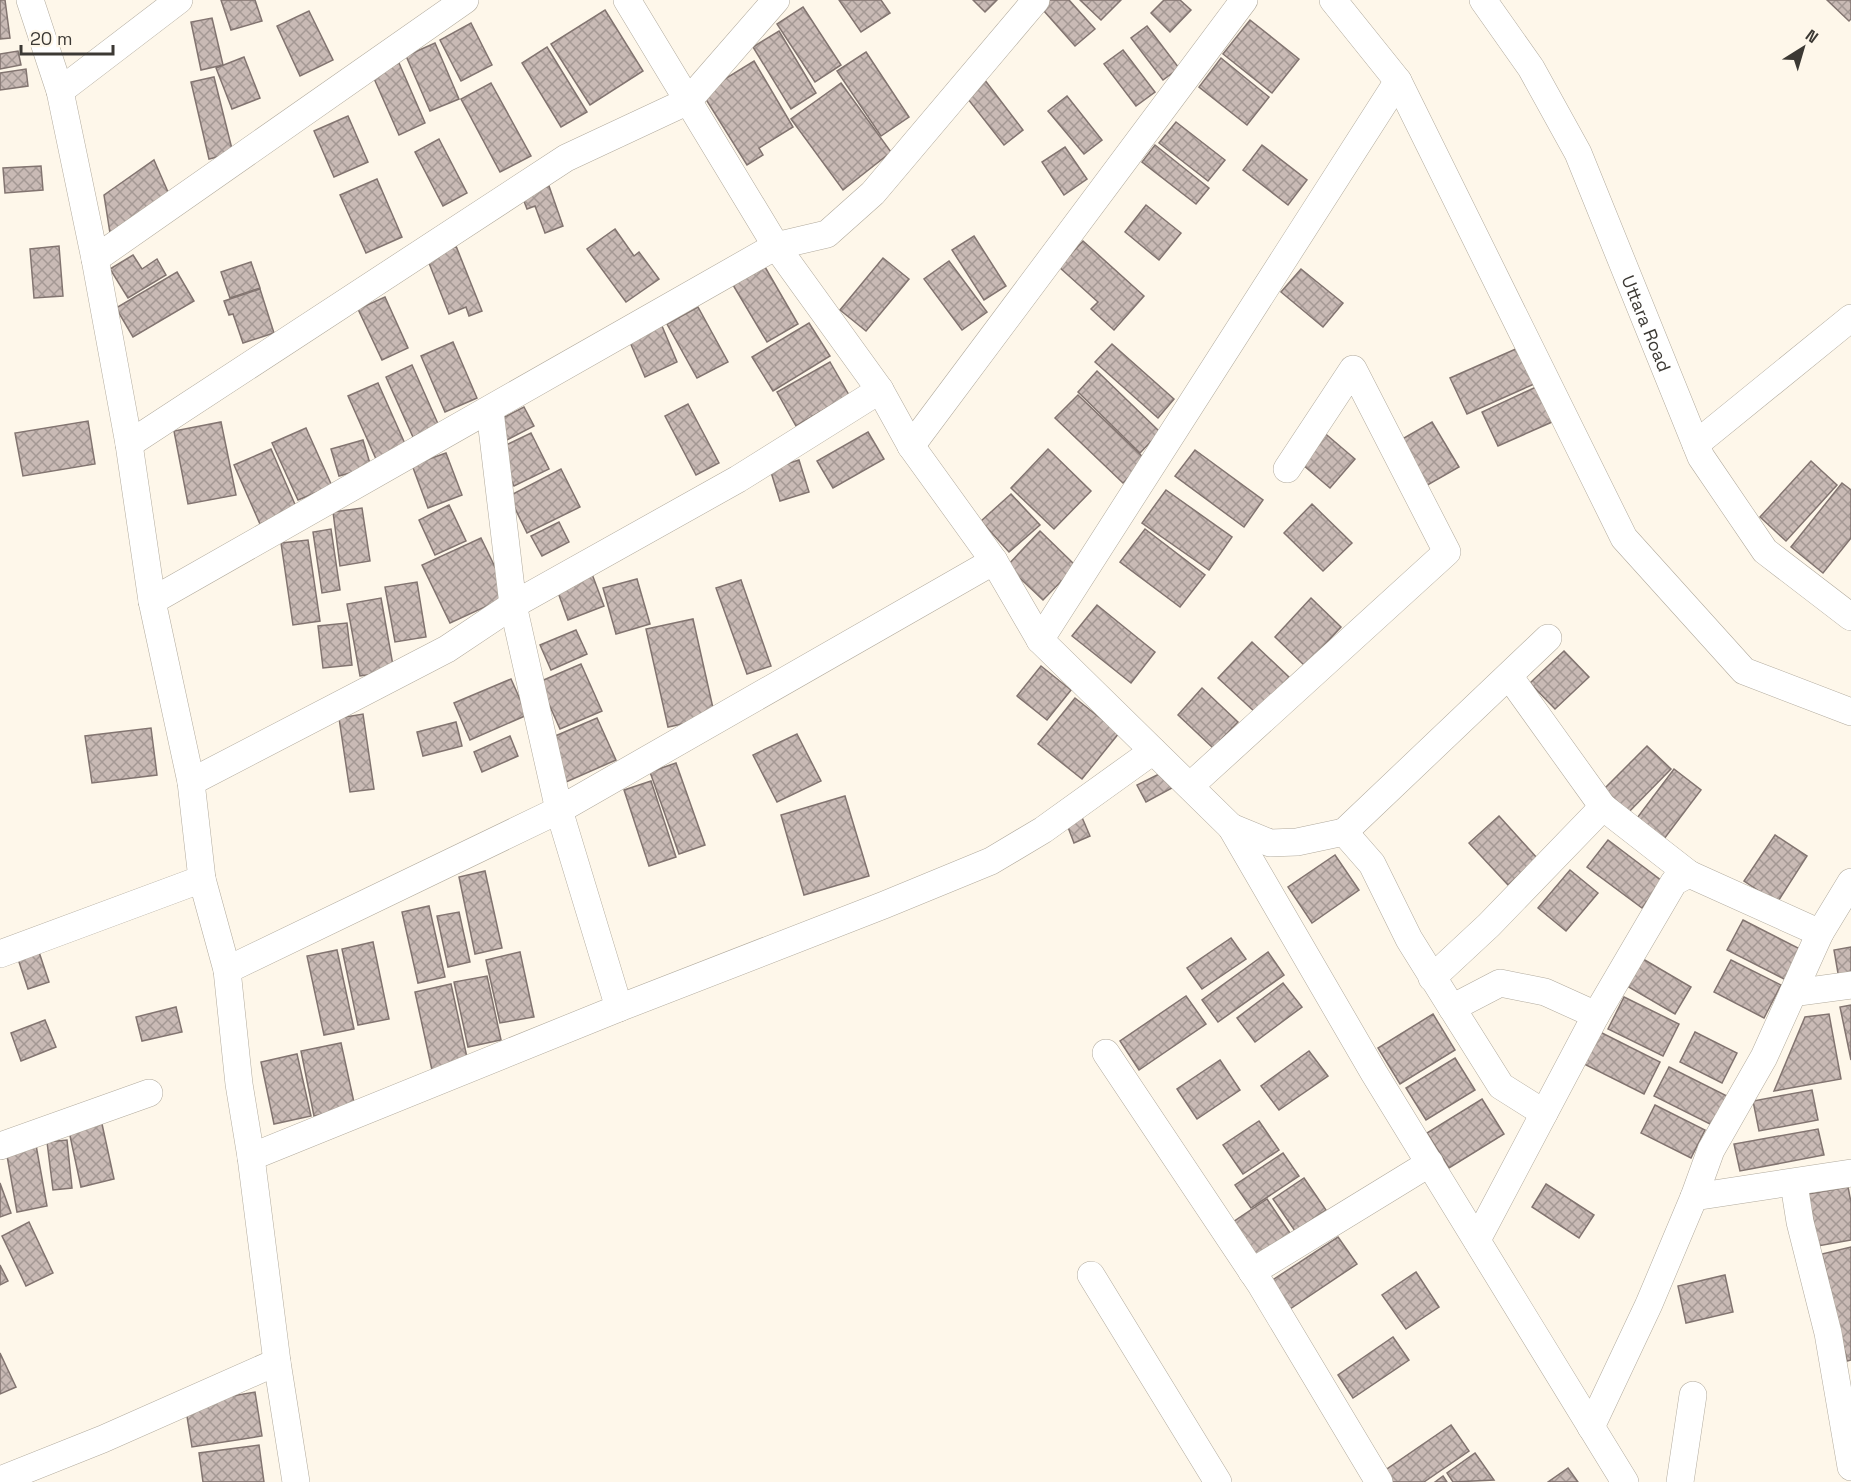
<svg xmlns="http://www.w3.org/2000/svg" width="1851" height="1482" viewBox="0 0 1851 1482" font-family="'Space Grotesk',sans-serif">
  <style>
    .building { fill: url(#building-cross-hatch); stroke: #827470; stroke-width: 1.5 }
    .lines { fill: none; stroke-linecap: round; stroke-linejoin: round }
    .minor-casing { stroke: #b1aa9d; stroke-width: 28 }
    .minor { stroke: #fff; stroke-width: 27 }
    .labels { text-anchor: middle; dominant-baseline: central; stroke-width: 5; stroke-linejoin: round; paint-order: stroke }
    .street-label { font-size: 18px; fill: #3c3934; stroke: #fef7ea }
  </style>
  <defs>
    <pattern id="building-cross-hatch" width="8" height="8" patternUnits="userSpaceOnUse" patternTransform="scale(1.5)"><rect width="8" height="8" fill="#c9bab5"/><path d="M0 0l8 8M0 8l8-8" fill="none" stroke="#a49894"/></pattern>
  </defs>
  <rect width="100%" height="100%" fill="#fef7ea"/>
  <!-- building -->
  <g class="building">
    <polygon points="0,0 5,0 10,38 0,39"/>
    <polygon points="221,0 255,0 262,21 231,30"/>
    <polygon points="839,0 881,0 890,13 861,32"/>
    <polygon points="973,0 997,0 985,12"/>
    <polygon points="1038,0 1069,0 1095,29 1075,46 1036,2"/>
    <polygon points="1080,0 1121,0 1101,20"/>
    <polygon points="1164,0 1180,0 1191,10 1170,32 1151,13"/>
    <polygon points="1827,0 1851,0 1851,19 1849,21"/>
    <polygon points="803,7 841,65 815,82 777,24"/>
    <polygon points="605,10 643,71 590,105 551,44"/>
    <polygon points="309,11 333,60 300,76 277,26"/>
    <polygon points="212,18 223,65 201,70 191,22"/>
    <polygon points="1250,20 1299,59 1272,93 1223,54"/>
    <polygon points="471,23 492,65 461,81 440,40"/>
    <polygon points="1147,26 1179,68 1163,80 1131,38"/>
    <polygon points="779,31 816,93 791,109 753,47"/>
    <polygon points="435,43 459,99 430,111 406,56"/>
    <polygon points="547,47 587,112 561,127 522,63"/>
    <polygon points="1123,50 1155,92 1136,106 1104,64"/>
    <polygon points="18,51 21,65 0,69 0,54"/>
    <polygon points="866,52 909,117 881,136 837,71"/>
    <polygon points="244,57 260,98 232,109 216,68"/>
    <polygon points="1221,58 1269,97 1247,125 1199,87"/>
    <polygon points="754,61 793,127 759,148 763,155 747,165 702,93"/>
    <polygon points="399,63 425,123 399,135 372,74"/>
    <polygon points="26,69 28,86 0,90 0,73"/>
    <polygon points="214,77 233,153 209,159 191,82"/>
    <polygon points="984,79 1023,130 1004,145 964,94"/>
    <polygon points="491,83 531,156 500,172 461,99"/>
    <polygon points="841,83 891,152 843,190 791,119"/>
    <polygon points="1067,96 1102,140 1084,154 1048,111"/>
    <polygon points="348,116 368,162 334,177 314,131"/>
    <polygon points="1176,122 1225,160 1208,181 1159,143"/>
    <polygon points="439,139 467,193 443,206 415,152"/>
    <polygon points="1155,145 1209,188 1196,204 1142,162"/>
    <polygon points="1262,145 1307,180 1288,205 1243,170"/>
    <polygon points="1065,147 1087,179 1064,195 1042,162"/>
    <polygon points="154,160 171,199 110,233 104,195"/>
    <polygon points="41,166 43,190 5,193 3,168"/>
    <polygon points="377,179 402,237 366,253 340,195"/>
    <polygon points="549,186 563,226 545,233 535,206 527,209 522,196"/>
    <polygon points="1146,205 1181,233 1159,260 1125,232"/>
    <polygon points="615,229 634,256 639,252 659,279 626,302 587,249"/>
    <polygon points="974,236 1006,286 984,300 952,250"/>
    <polygon points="1083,241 1144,296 1114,330 1091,309 1098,302 1059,267"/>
    <polygon points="59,246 63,296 34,298 30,249"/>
    <polygon points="456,246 482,311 469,316 466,307 449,314 427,258"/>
    <polygon points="133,255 142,269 157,259 166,275 128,298 110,269"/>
    <polygon points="883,258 909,279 866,331 840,310"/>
    <polygon points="949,261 987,312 962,330 924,279"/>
    <polygon points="251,262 260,288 230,298 221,272"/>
    <polygon points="765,267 798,324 767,342 733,285"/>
    <polygon points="1301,269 1343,303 1323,327 1281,292"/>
    <polygon points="177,272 194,301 133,337 116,308"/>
    <polygon points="260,289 274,333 243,343 233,314 229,315 224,301"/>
    <polygon points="385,297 408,348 382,360 358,309"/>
    <polygon points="698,307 728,362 697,378 667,324"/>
    <polygon points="809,323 830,356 773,391 752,357"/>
    <polygon points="662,326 677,362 645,377 629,340"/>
    <polygon points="453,342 477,398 445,412 421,356"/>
    <polygon points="1112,344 1174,399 1158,418 1095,362"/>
    <polygon points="1518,348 1534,384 1467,414 1450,378"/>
    <polygon points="830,362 849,395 796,426 777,392"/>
    <polygon points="412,365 439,426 413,437 386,377"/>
    <polygon points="1097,371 1160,432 1140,453 1078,392"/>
    <polygon points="378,383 406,446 376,459 348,396"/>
    <polygon points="1536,387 1552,422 1498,446 1482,412"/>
    <polygon points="1078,395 1146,460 1123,483 1055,418"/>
    <polygon points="688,404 719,463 696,475 665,416"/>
    <polygon points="524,407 534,426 505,441 495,422"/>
    <polygon points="88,421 95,464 23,476 15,433"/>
    <polygon points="221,422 236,495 188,504 174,431"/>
    <polygon points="1432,422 1459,467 1424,487 1397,442"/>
    <polygon points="306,428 332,486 298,500 272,443"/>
    <polygon points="1321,430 1355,459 1330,488 1296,459"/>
    <polygon points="868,432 884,459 833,488 817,461"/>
    <polygon points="531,433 549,469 514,486 496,450"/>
    <polygon points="363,440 371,467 339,476 331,449"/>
    <polygon points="271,449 297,509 260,524 234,465"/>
    <polygon points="1048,449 1091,491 1054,529 1011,488"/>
    <polygon points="1195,450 1263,500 1244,527 1175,476"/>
    <polygon points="446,453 462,495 428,508 412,465"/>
    <polygon points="799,460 809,492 780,501 770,469"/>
    <polygon points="1811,461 1837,485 1786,541 1760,517"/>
    <polygon points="561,469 580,507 527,533 509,496"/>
    <polygon points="1842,483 1851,490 1851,538 1823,573 1791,547"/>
    <polygon points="1166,490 1232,537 1209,570 1142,523"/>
    <polygon points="1011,494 1040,525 1009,552 981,521"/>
    <polygon points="1312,504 1352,543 1323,571 1284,533"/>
    <polygon points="449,505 466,541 435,555 419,520"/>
    <polygon points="362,508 370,561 340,566 333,512"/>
    <polygon points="559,522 569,542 542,556 531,536"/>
    <polygon points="331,529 340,590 322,593 313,532"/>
    <polygon points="1145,529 1205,575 1180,607 1120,562"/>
    <polygon points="1040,531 1076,566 1043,600 1007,566"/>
    <polygon points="481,538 509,596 450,623 422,565"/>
    <polygon points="308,540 320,621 293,625 281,543"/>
    <polygon points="592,574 604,606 568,620 556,587"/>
    <polygon points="637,579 650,624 616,634 603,588"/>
    <polygon points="741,580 771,666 747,674 716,588"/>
    <polygon points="417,582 426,637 395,642 385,587"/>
    <polygon points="381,598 394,671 360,676 347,604"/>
    <polygon points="1311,598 1341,627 1305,666 1275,637"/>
    <polygon points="1097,605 1155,652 1131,683 1072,636"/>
    <polygon points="693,619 715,717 668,727 646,629"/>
    <polygon points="347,623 352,665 323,668 318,626"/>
    <polygon points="576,630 587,654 551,670 540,645"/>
    <polygon points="1252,642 1289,677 1256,713 1218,678"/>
    <polygon points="1564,651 1589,677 1555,709 1530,683"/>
    <polygon points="581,664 602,711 560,729 539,682"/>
    <polygon points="1041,666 1071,690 1047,720 1017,696"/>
    <polygon points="511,679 527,715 470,740 454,703"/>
    <polygon points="1202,688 1238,722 1213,748 1178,715"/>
    <polygon points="1075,698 1119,733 1082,779 1038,744"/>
    <polygon points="363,714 374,789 350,792 339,718"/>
    <polygon points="597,718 616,760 566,782 546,740"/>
    <polygon points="456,722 462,746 423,756 417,732"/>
    <polygon points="151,728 157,775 92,783 85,736"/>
    <polygon points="797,734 821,781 777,802 753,755"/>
    <polygon points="510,736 518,756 482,772 474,752"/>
    <polygon points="1647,746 1671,769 1622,819 1598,795"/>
    <polygon points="676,763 705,845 679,854 650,772"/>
    <polygon points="1674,769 1701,790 1661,843 1634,822"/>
    <polygon points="1163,772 1172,788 1146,802 1137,785"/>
    <polygon points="651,781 676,857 649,866 624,790"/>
    <polygon points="845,796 869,876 804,895 781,815"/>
    <polygon points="1081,815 1090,836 1074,843 1066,822"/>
    <polygon points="1499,816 1537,858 1508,885 1469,843"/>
    <polygon points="1775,835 1807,856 1777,903 1744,881"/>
    <polygon points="1608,840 1662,881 1642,908 1587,867"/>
    <polygon points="1335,855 1359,890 1312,923 1288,887"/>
    <polygon points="1570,870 1598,893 1566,931 1538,908"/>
    <polygon points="485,871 502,948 475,954 459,877"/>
    <polygon points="429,906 445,977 418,983 402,912"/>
    <polygon points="459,912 470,962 448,967 437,916"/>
    <polygon points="1743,920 1802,950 1786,980 1727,950"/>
    <polygon points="1231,938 1246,959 1202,989 1187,968"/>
    <polygon points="373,942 389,1019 358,1025 342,949"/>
    <polygon points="1851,947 1851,976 1839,979 1834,950"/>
    <polygon points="38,949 49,982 28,989 17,956"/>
    <polygon points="337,950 354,1029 324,1035 307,956"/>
    <polygon points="520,952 534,1017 500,1023 486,960"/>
    <polygon points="1268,952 1284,975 1218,1022 1202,1000"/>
    <polygon points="1643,959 1691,987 1675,1014 1627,986"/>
    <polygon points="1731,960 1781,985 1764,1018 1714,992"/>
    <polygon points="487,976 501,1040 468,1047 454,982"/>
    <polygon points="1283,983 1302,1007 1255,1042 1237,1018"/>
    <polygon points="451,984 468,1062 432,1070 415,992"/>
    <polygon points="1186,996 1206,1024 1139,1070 1120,1041"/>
    <polygon points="1624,997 1679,1024 1663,1056 1608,1029"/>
    <polygon points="1851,1005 1851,1060 1840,1007"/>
    <polygon points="176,1007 182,1032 142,1041 136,1017"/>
    <polygon points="1433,1014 1455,1050 1400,1084 1378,1048"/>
    <polygon points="1829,1014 1841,1079 1774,1091 1805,1017"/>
    <polygon points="45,1020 56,1047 21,1061 11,1033"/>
    <polygon points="1600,1032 1660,1062 1644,1094 1584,1064"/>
    <polygon points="1695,1032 1737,1053 1722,1083 1680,1062"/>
    <polygon points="341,1043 355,1107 314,1116 301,1051"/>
    <polygon points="1309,1051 1328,1076 1279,1110 1261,1086"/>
    <polygon points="297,1054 311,1116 274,1124 261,1062"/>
    <polygon points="1455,1058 1475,1090 1426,1120 1406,1088"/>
    <polygon points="1220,1060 1240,1090 1197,1119 1177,1089"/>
    <polygon points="1669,1067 1727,1096 1712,1125 1654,1096"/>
    <polygon points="1812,1090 1818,1120 1759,1131 1753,1101"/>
    <polygon points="1482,1099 1504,1134 1449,1168 1427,1133"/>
    <polygon points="1655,1105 1705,1130 1691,1158 1641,1133"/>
    <polygon points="1259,1121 1279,1150 1243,1174 1223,1145"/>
    <polygon points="102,1124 114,1179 81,1187 69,1131"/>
    <polygon points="1818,1129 1824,1155 1740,1171 1734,1144"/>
    <polygon points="67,1140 72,1188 53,1190 47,1142"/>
    <polygon points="36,1145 47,1206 17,1212 6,1150"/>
    <polygon points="1283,1153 1299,1176 1251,1208 1235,1185"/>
    <polygon points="1304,1178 1326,1210 1295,1231 1273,1199"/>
    <polygon points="0,1183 11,1213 0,1217"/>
    <polygon points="1546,1184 1594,1215 1579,1238 1532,1207"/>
    <polygon points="1848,1187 1851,1202 1851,1240 1818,1246 1808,1194"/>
    <polygon points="1267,1199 1292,1236 1258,1259 1233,1222"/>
    <polygon points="29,1222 53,1273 26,1286 2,1236"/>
    <polygon points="1338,1237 1357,1264 1287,1311 1268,1283"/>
    <polygon points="1851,1247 1851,1360 1847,1361 1822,1254"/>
    <polygon points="0,1265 8,1281 0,1285"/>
    <polygon points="1416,1272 1439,1307 1406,1329 1382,1295"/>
    <polygon points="1725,1275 1733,1312 1686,1323 1678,1286"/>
    <polygon points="1393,1337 1409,1360 1353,1398 1338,1375"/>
    <polygon points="0,1353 16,1387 0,1394"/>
    <polygon points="255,1392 262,1436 192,1447 185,1404"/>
    <polygon points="1451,1425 1469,1451 1424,1482 1392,1482 1384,1471"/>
    <polygon points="259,1445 264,1482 203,1482 199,1453"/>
    <polygon points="1475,1453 1494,1480 1453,1482 1447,1473"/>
    <polygon points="1568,1468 1578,1482 1548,1482"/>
    <polygon points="1443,1476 1447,1482 1435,1482"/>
  </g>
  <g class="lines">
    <defs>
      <g id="minor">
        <polyline points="30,0 60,91 95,259 129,444 152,601 191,782 202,879 227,970 239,1084 251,1157 277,1362 296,1482"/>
        <polyline points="627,0 776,246 880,390 911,446 994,561 1040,640 1231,827 1374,1073 1625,1482"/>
        <polyline points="1333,0 1398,81 1624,538 1744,671 1851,712"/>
        <path id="s1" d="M 1483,0 L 1531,68 L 1578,153 L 1701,457 L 1765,551 L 1851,617"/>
        <polyline points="60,91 179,0"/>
        <polyline points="95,259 465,0"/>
        <polyline points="490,411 513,605 559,810 994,561"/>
        <polyline points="129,444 566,158 688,101 776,0"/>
        <polyline points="1696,444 1851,318"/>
        <polyline points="911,446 1244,0"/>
        <polyline points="152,601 776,246 827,234 873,193 1036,0"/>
        <polyline points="1040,640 1398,81"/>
        <polyline points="1509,676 1603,807 1689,874"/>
        <polyline points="191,782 447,649 513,605 738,479 880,390"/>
        <polyline points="1190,786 1447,552 1353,369 1287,469"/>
        <polyline points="1231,827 1270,843 1297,842 1344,832 1372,864 1409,939 1452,1008"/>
        <polyline points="1344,832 1548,638"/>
        <polyline points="0,954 202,879"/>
        <polyline points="227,970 559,810 619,1008 251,1157"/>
        <polyline points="1432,978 1489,925 1603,807"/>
        <polyline points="1793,993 1851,985"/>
        <polyline points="619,1008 884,905 991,861 1043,830 1153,751"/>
        <polyline points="1106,1053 1261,1285 1379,1482"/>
        <polyline points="1544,1113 1501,1086 1452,1008 1500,983 1545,992 1596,1015"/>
        <polyline points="0,1146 149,1093"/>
        <polyline points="1794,1184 1800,1222 1828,1333 1851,1467"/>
        <polyline points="1694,1197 1851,1173"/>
        <polyline points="1477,1240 1596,1015 1674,882 1689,874 1820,933"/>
        <polyline points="1252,1272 1430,1163"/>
        <polyline points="1091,1275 1218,1482"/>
        <polyline points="1591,1427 1649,1304 1694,1197 1711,1150 1764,1057 1820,933 1851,882"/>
        <polyline points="0,1480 103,1439 277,1362"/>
        <polyline points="1680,1482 1693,1395"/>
      </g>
    </defs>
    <!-- minor casing -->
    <use href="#minor" class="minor-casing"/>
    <!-- minor -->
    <use href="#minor" class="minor"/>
  </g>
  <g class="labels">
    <!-- street labels -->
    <g class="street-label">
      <text stroke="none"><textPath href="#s1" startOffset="364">Uttara Road</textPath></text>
    </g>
  </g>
  <!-- north arrow -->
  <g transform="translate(1803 48) rotate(37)" stroke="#fef7ea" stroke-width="4.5" paint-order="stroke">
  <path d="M0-4.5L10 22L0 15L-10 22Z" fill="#3c3934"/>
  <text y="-9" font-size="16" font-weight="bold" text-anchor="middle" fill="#3c3934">N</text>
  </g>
  <!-- scale -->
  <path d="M21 45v9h92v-9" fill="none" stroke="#3c3934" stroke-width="3"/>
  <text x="30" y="45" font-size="18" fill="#3c3934" stroke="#fef7ea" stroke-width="4.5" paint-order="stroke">20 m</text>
</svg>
